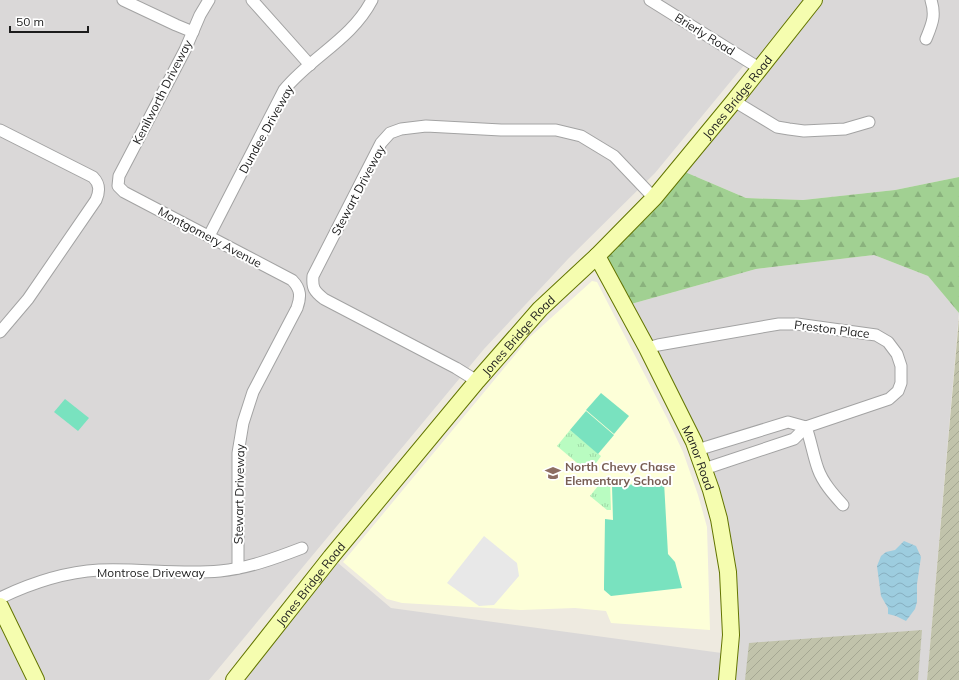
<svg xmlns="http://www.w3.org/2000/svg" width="959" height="680" viewBox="0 0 959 680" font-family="Mulish,sans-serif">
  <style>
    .residential { fill: #dad8d8 }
    .education { fill: #fdffd8 }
    .construction { fill: url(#construction-furrows) }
    .forest { fill: url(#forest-firs) }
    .park { fill: url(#park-tufts) }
    .pitch { fill: #79e2bf }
    .parking { fill: #e8e8e8 }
    .water { fill: url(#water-waves) }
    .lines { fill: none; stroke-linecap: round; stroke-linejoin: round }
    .street-casing { stroke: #a3a3a3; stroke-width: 13 }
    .secondary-casing { stroke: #637500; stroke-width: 18 }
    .street { stroke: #fff; stroke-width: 11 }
    .secondary { stroke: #f5fdaf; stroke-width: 16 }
    .labels { text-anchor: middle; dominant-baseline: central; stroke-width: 4; stroke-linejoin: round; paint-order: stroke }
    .street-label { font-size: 12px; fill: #1c1c1c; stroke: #fff }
    .education-label { font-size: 12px; font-weight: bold; fill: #785e54; stroke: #fff; text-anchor: start }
  </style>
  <defs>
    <pattern id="construction-furrows" width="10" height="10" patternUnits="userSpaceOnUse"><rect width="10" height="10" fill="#c1c3ab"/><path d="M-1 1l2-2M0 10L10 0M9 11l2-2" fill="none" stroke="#a5a793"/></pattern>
    <pattern id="forest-firs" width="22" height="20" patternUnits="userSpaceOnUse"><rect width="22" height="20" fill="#a1d092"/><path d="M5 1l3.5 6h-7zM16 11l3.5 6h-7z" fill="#8ab27d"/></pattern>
    <pattern id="park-tufts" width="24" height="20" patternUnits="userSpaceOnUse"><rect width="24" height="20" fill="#b9fcc1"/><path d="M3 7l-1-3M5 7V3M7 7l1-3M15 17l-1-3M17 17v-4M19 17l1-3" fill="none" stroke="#9ed7a5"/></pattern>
    <pattern id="water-waves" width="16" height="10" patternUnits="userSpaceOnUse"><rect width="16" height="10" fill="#9dcddf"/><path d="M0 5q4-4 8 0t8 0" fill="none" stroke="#87afbf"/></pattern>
  </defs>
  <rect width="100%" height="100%" fill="#eeeae0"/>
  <!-- residential -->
  <g class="residential">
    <polygon points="0,0 647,0 745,64 655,173 568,259 484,349 209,680 0,680"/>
    <polygon points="650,0 959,0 959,177 895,190 803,200 746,198 678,169 759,68"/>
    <polygon points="874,255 928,276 959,313 927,680 236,680 331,557 391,608 729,654 711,490 624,306 756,269"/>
  </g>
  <!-- education -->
  <polygon class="education" points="592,281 597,282 667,418 683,452 698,495 707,527 710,630 611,623 606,611 575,608 521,610 402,603 387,599 343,562 530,337"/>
  <!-- construction -->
  <g class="construction">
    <polygon points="959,318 959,680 927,680"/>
    <polygon points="922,630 918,680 745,680 749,643"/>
  </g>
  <!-- forest -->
  <polygon class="forest" points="678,169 746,198 803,200 895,190 959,177 959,313 928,276 874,255 756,269 624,306 597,256"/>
  <!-- park -->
  <g class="park">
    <polygon points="570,430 601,456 589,473 557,446"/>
    <polygon points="602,481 610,481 611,510 607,510 590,496"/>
  </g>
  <!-- pitch -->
  <g class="pitch">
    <polygon points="601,393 629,416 614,434 586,410"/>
    <polygon points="65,399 89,418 78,431 54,412"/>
    <polygon points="586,411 614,435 598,454 570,430"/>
    <polygon points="664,482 668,554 675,562 682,588 611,596 604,590 604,585 605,519 613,520 612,486"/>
  </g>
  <!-- parking -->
  <polygon class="parking" points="484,536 517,563 519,576 494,605 479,606 447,583"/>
  <!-- water -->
  <polygon class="water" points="904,541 916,546 921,557 917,584 917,602 915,609 906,621 896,616 888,614 888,608 881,596 877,566 881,556 886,552 895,550"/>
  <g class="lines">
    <defs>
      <g id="street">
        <polyline points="123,0 176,25 193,32"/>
        <path d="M 209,0 L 200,15 L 185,50 L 119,176 L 118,186 L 124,192 L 292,280 C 301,289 301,297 297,308 L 253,392 L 243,423 L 238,453 L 238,568"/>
        <polyline points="252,0 310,65"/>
        <polyline points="650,0 759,68"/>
        <path d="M 926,39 C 932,24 936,16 931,0"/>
        <polyline points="734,101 777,127 789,129 804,131 845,129 869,122"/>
        <path d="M 0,130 L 93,177 C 100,184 100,191 96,200 L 28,299 L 0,332"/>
        <path d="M 209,236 L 284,90 C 312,56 351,40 372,0"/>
        <polyline points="647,348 658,345 779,324 797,324 876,335 888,342 897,354 901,366 901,383 898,391 889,399 806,427 794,439 704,469"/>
        <path d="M 477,381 L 456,368 L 324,299 C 314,291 312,288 313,276 L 381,143 L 390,133 L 401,129 L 426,126 L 501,130 L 556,130 L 581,136 L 614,156 L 654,198"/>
        <path d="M 806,427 C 811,441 813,455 818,469 C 823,483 834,495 843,505"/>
        <polyline points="697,450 788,422 806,427"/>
        <path d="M 0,598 C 31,583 65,572 99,570 C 139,568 180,575 220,571 C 249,568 276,558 302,548"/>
      </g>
      <g id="secondary">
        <path id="s1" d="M 597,256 L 647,348 L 694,442 L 711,490 L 719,519 L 728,572 L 731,635 L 727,680"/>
        <polyline points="0,606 36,680"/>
        <path id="s2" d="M 234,680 L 331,557 L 477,381 L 540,309 L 597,256 L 654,198 L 734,101 L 814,0"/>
      </g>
    </defs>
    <!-- street casing -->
    <use href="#street" class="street-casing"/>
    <!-- secondary casing -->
    <use href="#secondary" class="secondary-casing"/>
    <!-- street -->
    <use href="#street" class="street"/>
    <!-- secondary -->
    <use href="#secondary" class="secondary"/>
  </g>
  <!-- icons -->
  <defs>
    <symbol id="school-bare" viewBox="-9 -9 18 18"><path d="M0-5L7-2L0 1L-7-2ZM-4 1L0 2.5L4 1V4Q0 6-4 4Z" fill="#8d6e63" stroke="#fff" stroke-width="2.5" paint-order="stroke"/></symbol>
  </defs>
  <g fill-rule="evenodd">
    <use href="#school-bare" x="542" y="462" width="22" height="22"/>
  </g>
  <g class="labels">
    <!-- street labels -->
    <g class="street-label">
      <text transform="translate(705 34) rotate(32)">Brierly Road</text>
      <text transform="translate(162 92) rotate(-63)">Kenilworth Driveway</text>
      <text stroke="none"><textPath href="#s2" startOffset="771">Jones Bridge Road</textPath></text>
      <text transform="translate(266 129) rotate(-61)">Dundee Driveway</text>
      <text transform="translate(358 190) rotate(-62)">Stewart Driveway</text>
      <text transform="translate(210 237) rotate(28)">Montgomery Avenue</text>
      <text transform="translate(832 329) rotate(7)">Preston Place</text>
      <text stroke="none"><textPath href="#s2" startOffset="447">Jones Bridge Road</textPath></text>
      <text stroke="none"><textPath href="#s1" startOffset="226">Manor Road</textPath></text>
      <text transform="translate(239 494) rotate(-89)">Stewart Driveway</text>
      <text x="151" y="572">Montrose Driveway</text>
      <text stroke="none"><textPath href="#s2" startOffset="123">Jones Bridge Road</textPath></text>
    </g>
    <!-- education labels -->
    <g class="education-label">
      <text x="565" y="466">North Chevy Chase<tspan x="565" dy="14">Elementary School</tspan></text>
    </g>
  </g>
  <!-- scale -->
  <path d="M10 26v6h78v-6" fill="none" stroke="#1c1c1c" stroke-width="2"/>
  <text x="16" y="26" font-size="12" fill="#1c1c1c" stroke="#ffffff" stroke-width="3" paint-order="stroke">50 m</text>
</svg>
